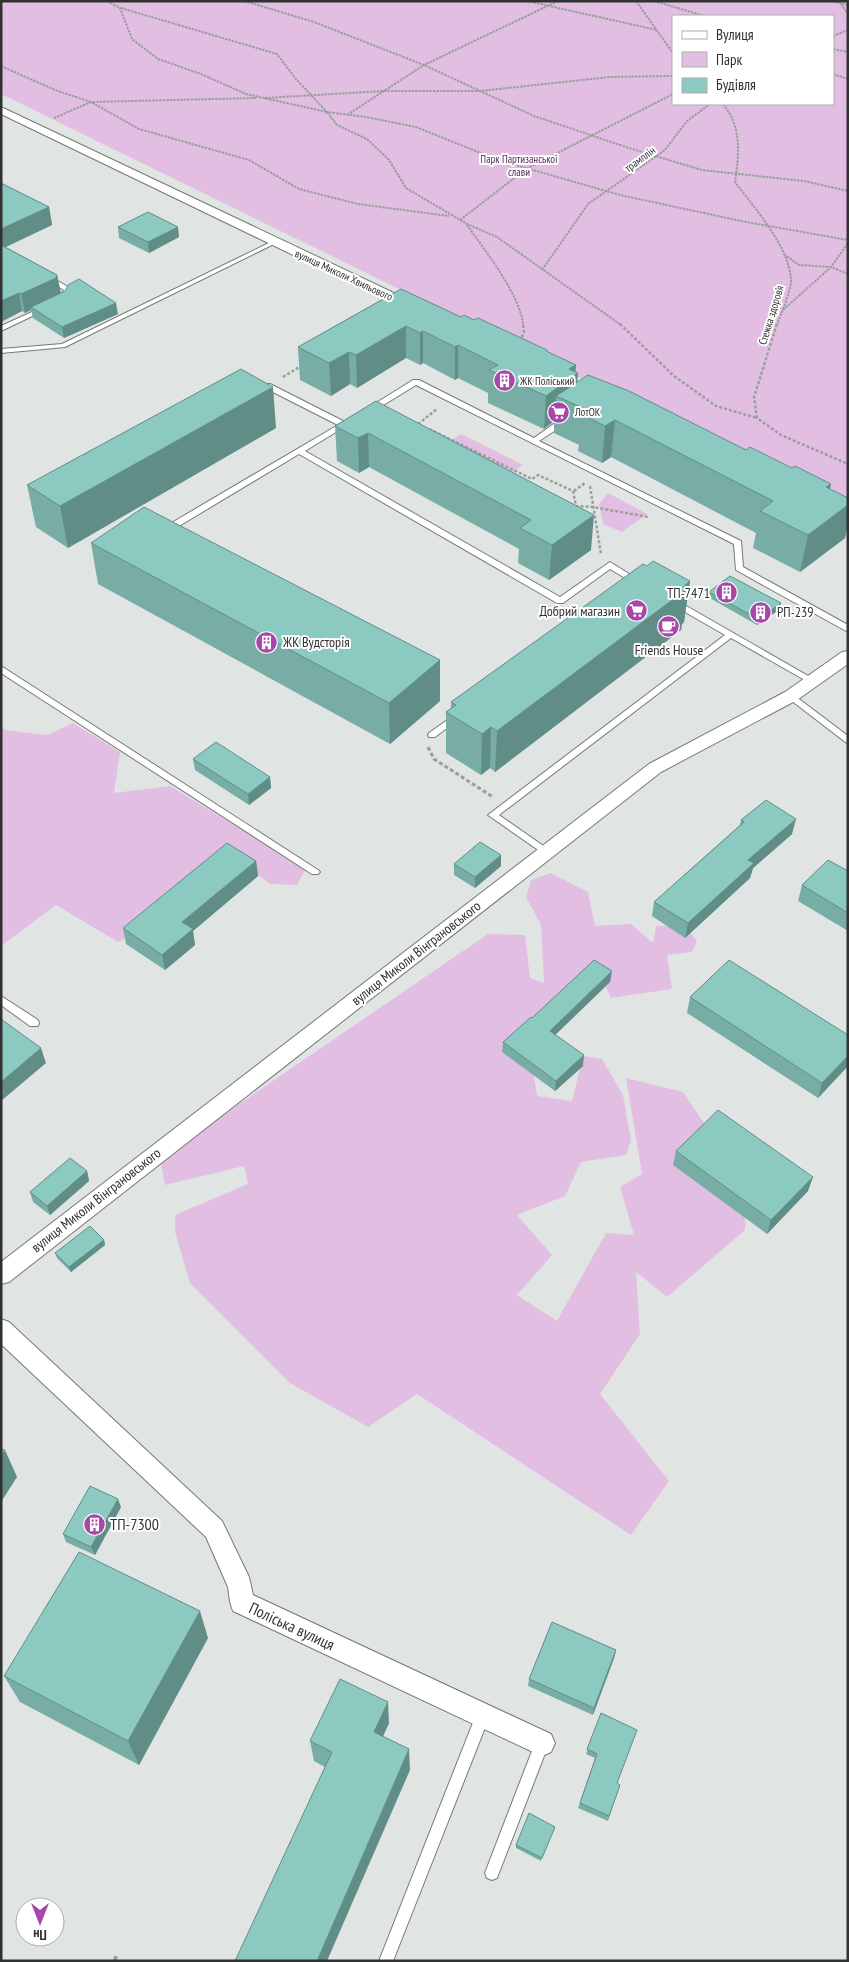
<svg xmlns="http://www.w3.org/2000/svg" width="849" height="1962" viewBox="0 0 849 1962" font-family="'PT Sans Narrow',sans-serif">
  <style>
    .green { fill: #e3bee3; fill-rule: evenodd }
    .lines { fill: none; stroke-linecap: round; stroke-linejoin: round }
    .service-casing { stroke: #757978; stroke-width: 2 }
    .minor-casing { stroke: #757978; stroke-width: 2 }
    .path-far3 { stroke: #9a9e9d; stroke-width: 2; stroke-dasharray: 2.5 1; stroke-linecap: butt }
    .path-far2 { stroke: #9a9e9d; stroke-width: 2.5; stroke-dasharray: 3 2; stroke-linecap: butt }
    .path-far1 { stroke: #9a9e9d; stroke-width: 3; stroke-dasharray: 4 2.5; stroke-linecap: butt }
    .path { stroke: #9a9e9d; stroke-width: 4; stroke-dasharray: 5 3; stroke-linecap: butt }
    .service { fill: #fff; fill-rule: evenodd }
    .minor { fill: #fff; fill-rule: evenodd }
    .wall { fill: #78ada6 }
    .shaded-wall { fill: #618d87 }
    .building { fill: #8bc9c1; stroke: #618d87 }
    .labels { text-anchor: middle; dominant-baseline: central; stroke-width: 4; stroke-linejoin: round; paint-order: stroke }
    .far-park-label { font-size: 11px; fill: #562957; stroke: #fff }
    .far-street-label { font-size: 11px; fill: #303131; stroke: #fff }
    .far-poi-label { font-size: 11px; fill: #303131; stroke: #fff; text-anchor: start }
    .poi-label { font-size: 14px; fill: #303131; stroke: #fff; text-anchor: end }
    .street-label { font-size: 14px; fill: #303131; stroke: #fff }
    .near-poi-label { font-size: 16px; fill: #303131; stroke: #fff; text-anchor: start }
    .near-street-label { font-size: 16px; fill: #303131; stroke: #fff }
  </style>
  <rect width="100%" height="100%" fill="#e0e5e4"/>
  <!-- green -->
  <g class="green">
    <path d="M 1,1 L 848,1 L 848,509 L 1,94 ZM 673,16 L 833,16 L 833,104 L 673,104 Z"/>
    <polygon points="461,434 523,465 504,478 442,446"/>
    <polygon points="608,493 647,514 622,532 603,524 599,504"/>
    <polygon points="73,723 120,752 114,793 170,786 306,869 297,885 270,884 239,860 228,880 118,942 56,905 1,946 1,724 5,730 47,735"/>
    <polygon points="551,873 588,892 595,926 631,924 653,943 656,926 685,926 697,941 692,952 667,955 672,989 611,998 598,969 533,1069 537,1096 572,1101 583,1056 602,1059 623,1095 631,1140 626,1155 581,1162 565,1196 517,1215 552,1255 517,1295 557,1321 606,1233 634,1235 620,1187 642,1174 626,1078 683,1092 725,1154 746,1205 745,1230 667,1297 636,1272 640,1334 600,1394 669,1481 631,1535 417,1394 368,1427 290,1383 190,1283 175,1232 175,1215 248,1184 244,1166 165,1185 160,1158 488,934 525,935 530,978 544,983 541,925 526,897 531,880"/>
  </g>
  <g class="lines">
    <defs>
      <g id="service">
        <polygon points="273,241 278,242 65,347 1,353 1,349 62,344"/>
        <polygon points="45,276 49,276 70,288 71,289 65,301 60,300 64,290 45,278"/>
        <polygon points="43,307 46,309 45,310 1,331 1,326"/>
        <polygon points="413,380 419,380 534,438 562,418 568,418 568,422 539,441 741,541 743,567 848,625 848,632 736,570 734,544 416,385 372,412 365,410"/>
        <polygon points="264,384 270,384 349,424 305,451 560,597 610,562 642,582 641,584 635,584 610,569 563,603 557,603 299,454 169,532 163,532 163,528 338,425 267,389 259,391 259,387"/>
        <polygon points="674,599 817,681 813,684 810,683 731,638 499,815 552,852 547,855 544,854 488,815 725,635 671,604 670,602"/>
        <polygon points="1,666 318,870 320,872 318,874 312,874 1,673"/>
        <polygon points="791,693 848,736 848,744 788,698 787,696 788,694"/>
        <polygon points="456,714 459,715 460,717 459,719 435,737 429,737 428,735 429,733"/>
        <polygon points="1,996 38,1020 39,1023 38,1026 30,1026 1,1005"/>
        <polygon points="483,1708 488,1710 490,1715 393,1961 379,1961 476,1715 478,1710"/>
        <polygon points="542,1736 547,1738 549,1743 497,1878 492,1880 487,1878 485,1873 537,1738"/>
      </g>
      <g id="minor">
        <polygon points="1,107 415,303 416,306 410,310 405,309 1,114"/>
        <polygon points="848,651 848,664 797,700 661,772 9,1282 1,1284 1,1262 649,764 785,692 842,652"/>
        <polygon points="1,1319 9,1322 222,1521 249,1577 253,1595 551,1734 555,1743 551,1752 542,1756 533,1752 233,1611 230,1602 228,1587 206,1537 1,1344"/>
      </g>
    </defs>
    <!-- service casing -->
    <use href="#service" class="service-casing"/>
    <!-- minor casing -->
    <use href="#minor" class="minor-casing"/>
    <!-- path-far3 -->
    <g class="path-far3">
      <polyline points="107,1 120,8 132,39 158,59 201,74 246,94 327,112 337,125 367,139 389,160 406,188 467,224 497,237 621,325"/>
      <polyline points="244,1 314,22 424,65 534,116 629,148 702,170 804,181 848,191"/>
      <polyline points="527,1 657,30"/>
      <polyline points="636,1 673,53"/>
      <polyline points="654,1 704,16"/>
      <polyline points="832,1 848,5"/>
      <polyline points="841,4 848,14"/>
      <polyline points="121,8 277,54 296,79 327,112 366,117 416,127 498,160 620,195 746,222 848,240"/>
      <polyline points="833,36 848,30"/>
      <polyline points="833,49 848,52"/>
      <polyline points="1,66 55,90 91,102 139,129 249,160 299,189 358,204 449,216"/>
      <polyline points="833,74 848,79"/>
      <polyline points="265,98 384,91 480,91 610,77 673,76"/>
      <path d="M 723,104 C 742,127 739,154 735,182 C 755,209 789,246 791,280 C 791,291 781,314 777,325"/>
      <polyline points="347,115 424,65 558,1"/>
      <polyline points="54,118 91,102 257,98"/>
      <polyline points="460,220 526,169 673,94"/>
      <path d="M 467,225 C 484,249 521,296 523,325"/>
      <polyline points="784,254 799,265 831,267 848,274"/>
      <polyline points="542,270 588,204 665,150 687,121 710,104"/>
      <polyline points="783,310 831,267 848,243"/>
    </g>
    <!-- path-far2 -->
    <g class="path-far2">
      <polyline points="620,324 674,376 716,406 757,418"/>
      <polyline points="777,324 754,397 757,418 781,435 848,464"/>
      <polyline points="520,342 524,332 523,324"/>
      <polyline points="283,377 301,366"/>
      <polyline points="418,424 437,409"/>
      <polyline points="429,429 532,479 538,475 573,491 576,506 593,507 648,517"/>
      <polyline points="590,486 601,554"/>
      <polyline points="574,491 585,483"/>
    </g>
    <!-- path-far1 -->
    <polyline class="path-far1" points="428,747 434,759 493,797"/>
    <!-- path -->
    <polyline class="path" points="115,1961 116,1955"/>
    <!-- service -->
    <use href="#service" class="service"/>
    <!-- minor -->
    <use href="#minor" class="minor"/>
  </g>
  <!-- wall -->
  <g class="wall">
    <polygon points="1,183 49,207 52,225 6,247 57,275 61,293 118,314 64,338 33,318 31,310 25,313 22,311 1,322"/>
    <polygon points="118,227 179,237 149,253 119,238"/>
    <polygon points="401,289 461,317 576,365 575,372 578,373 577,382 746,450 848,498 848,525 845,538 800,572 753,548 756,533 611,457 602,463 578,451 579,445 554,433 554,421 544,429 488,403 488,393 458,378 455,380 423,363 420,365 406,358 357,388 350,384 331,396 300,380 298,347"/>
    <polygon points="376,401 591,550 549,580 518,563 519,549 369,467 359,473 337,461 335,426"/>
    <polygon points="276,428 68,548 36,527 27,485"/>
    <polygon points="91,543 440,660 440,701 390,744 98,584"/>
    <polygon points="647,566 690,581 684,622 682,624 681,630 495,772 490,768 481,775 446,753 446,712 451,708 451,702"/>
    <polygon points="709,592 780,609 757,625 708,597"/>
    <polygon points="193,759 270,777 271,788 249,805 195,770"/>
    <polygon points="741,820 792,834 753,868 750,878 685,938 652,916 654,902 740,825"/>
    <polygon points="256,861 258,876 193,931 195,945 165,970 126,944 123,928"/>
    <polygon points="454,864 501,866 475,888 454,875"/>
    <polygon points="848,871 848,931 798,901 802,885"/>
    <polygon points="610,982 555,1035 583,1066 555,1091 502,1052 503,1042 532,1018"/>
    <polygon points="690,997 848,1035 848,1066 818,1098 687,1013"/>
    <polygon points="676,1151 808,1191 767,1234 673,1165"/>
    <polygon points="87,1171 89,1181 50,1215 33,1202 30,1192"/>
    <polygon points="104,1240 105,1245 71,1272 57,1258 55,1253"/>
    <polygon points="121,1507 95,1555 66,1542 63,1534"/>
    <polygon points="208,1638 139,1765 20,1702 4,1676"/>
    <polygon points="616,1650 614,1658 593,1715 528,1686 529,1679"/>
    <polygon points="601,1713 617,1783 620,1785 608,1821 578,1808 595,1758 586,1754"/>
    <polygon points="389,1723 383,1737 410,1770 325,1767 314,1761 310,1741"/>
    <polygon points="555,1827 541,1861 516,1848 516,1845"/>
  </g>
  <!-- shaded-wall -->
  <g class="shaded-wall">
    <polygon points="49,207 52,225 1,249 1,229"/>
    <polygon points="178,227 179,237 149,253 148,242"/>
    <polygon points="57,275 61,294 31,307 31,310 25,313 21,294"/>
    <polygon points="19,293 22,311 1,322 1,301"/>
    <polygon points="116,303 118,314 64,338 62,327"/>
    <polygon points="406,326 406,358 357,388 356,355"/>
    <polygon points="423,331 423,363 420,365 420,333"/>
    <polygon points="458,345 458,378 455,380 455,347"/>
    <polygon points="349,352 350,384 331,396 329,363"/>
    <polygon points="576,365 575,375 578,373 575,405 556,396 554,421 544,429 546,396 569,369"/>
    <polygon points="273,387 276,428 68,548 60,506"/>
    <polygon points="615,420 611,457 602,463 605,426"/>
    <polygon points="368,433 369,467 359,473 358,438"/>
    <polygon points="831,484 823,521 826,487"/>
    <polygon points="848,505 848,525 845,538 800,572 808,535"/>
    <polygon points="594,515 591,550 549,580 552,545"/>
    <polygon points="690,581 684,622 682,624 681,630 495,772 497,731"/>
    <polygon points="781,603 780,609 757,625 758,619"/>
    <polygon points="440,660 440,701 390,744 389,703"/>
    <polygon points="491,727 490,768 481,775 482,734"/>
    <polygon points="270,777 271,788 249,805 248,794"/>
    <polygon points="796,819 792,834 753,868 750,878 685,938 688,923 748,860"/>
    <polygon points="501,855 501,866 475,888 475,877"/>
    <polygon points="256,861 258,876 193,931 195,945 165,970 162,955 182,922"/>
    <polygon points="612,971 610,982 549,1041 550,1031"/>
    <polygon points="41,1048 46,1063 1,1101 1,1082"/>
    <polygon points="584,1055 583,1066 555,1091 556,1081"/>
    <polygon points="848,1056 848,1066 818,1098 822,1083"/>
    <polygon points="87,1171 89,1181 50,1215 47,1206"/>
    <polygon points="813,1177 808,1191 767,1234 771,1220"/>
    <polygon points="104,1240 105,1245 71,1272 69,1267"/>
    <polygon points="5,1450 17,1477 1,1502 1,1456"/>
    <polygon points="118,1499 121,1507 95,1555 91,1547"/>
    <polygon points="200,1611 208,1638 139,1765 128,1741"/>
    <polygon points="616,1650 614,1658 593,1715 594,1708"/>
    <polygon points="388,1702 389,1723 375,1753 374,1732"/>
    <polygon points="409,1749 410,1770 327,1961 317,1961"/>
  </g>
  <!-- building -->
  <g class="building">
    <polygon points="1,183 49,207 1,229"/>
    <polygon points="148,212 178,227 148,242 118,227"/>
    <polygon points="1,245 57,275 56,278 21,294 19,293 1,301"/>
    <polygon points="79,279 116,303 62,327 31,307 65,291 68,285"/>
    <polygon points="401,289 461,317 464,315 474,320 478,318 547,350 546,351 576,365 569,369 578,373 546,396 489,370 498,365 458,345 455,347 423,331 420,333 406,326 356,355 349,352 329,363 298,347"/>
    <polygon points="241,369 273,387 60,506 27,485"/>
    <polygon points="588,375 629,391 746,450 750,447 792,468 795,466 831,484 826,487 848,498 848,505 808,535 760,511 773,501 615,420 605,426 581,414 587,410 556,396"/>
    <polygon points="376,401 594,515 552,545 520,528 531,520 368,433 358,438 335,426"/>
    <polygon points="144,507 440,660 389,703 91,543"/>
    <polygon points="653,561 690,581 683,587 687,589 497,731 491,727 482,734 446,712 456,705 451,702 643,564 647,566"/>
    <polygon points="730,576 781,603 758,619 709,592"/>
    <polygon points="216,742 270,777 248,794 193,759"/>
    <polygon points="766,800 796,819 748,860 754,863 688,923 654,902 744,822 741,820"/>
    <polygon points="480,842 501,855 475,877 454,864"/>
    <polygon points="227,843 256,861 182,922 193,929 162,955 123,928"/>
    <polygon points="828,860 848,871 848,913 802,885"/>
    <polygon points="594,960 612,971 550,1031 584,1055 556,1081 503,1042 531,1017 532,1018"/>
    <polygon points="729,960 848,1035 848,1056 822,1083 690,997"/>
    <polygon points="1,1019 41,1048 1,1082"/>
    <polygon points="718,1110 813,1177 771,1220 676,1151"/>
    <polygon points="70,1158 87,1171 47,1206 30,1192"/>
    <polygon points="90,1226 104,1240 69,1267 55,1253"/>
    <polygon points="1,1449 5,1450 1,1456"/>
    <polygon points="90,1486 118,1499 91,1547 63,1534"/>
    <polygon points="79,1552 200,1611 128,1741 4,1676"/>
    <polygon points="552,1622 616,1650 594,1708 529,1679"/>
    <polygon points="340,1679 388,1702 374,1732 409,1749 317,1961 235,1961 332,1752 310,1741"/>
    <polygon points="601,1713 637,1730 617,1783 620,1785 609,1816 580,1803 597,1754 587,1749"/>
    <polygon points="529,1813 555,1827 542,1858 516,1845"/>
  </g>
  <!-- icons -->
  <defs>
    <symbol id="building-disc" viewBox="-11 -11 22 22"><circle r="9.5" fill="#a846ac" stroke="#fff"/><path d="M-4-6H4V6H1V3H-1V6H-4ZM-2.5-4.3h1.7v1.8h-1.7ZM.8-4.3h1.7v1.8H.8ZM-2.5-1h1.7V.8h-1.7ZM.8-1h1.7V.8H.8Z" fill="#fff"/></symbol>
    <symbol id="supermarket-disc" viewBox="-11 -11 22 22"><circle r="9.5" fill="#a846ac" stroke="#fff"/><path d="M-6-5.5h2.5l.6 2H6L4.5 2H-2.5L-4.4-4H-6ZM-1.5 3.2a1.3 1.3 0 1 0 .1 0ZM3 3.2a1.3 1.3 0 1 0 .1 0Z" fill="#fff"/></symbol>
    <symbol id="cafe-disc" viewBox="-11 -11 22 22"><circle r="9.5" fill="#a846ac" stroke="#fff"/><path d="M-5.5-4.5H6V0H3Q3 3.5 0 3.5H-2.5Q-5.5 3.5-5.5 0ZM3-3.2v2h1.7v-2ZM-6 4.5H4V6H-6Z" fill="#fff"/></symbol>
  </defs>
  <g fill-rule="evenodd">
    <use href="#building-disc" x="492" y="368" width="25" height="25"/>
    <use href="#supermarket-disc" x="546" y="400" width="25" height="25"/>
    <use href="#building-disc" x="714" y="580" width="25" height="25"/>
    <use href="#supermarket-disc" x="624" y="598" width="25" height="25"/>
    <use href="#building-disc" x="748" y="600" width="25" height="25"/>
    <use href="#cafe-disc" x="656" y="614" width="25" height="25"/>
    <use href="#building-disc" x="254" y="630" width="25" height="25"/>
    <use href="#building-disc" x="82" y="1512" width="25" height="25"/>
  </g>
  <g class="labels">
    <!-- far-park labels -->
    <g class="far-park-label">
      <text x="519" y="159">Парк Партизанської<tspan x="519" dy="13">слави</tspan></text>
    </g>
    <!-- far-street labels -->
    <g class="far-street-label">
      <text transform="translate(640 159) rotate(-36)">трамплін</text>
      <text transform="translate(344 275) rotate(25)">вулиця Миколи Хвильового</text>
      <text transform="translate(771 315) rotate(-73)">Стежка здоров’я</text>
    </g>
    <!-- far-poi labels -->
    <g class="far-poi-label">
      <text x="520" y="381">ЖК Поліський</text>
      <text x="575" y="412">ЛотОК</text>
    </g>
    <!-- poi labels -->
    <g class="poi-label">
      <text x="710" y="593">ТП-7471</text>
      <text x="620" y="611">Добрий магазин</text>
      <text x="777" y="612" text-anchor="start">РП-239</text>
      <text x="283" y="642" text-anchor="start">ЖК Вудсторія</text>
      <text x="669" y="650" text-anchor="middle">Friends House</text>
    </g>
    <!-- street labels -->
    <g class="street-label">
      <text transform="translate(416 953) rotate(-38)">вулиця Миколи Вінграновського</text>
      <text transform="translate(96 1200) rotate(-38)">вулиця Миколи Вінграновського</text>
    </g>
    <!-- near-poi labels -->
    <g class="near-poi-label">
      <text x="110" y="1524">ТП-7300</text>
    </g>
    <!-- near-street labels -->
    <g class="near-street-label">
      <text transform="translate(292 1626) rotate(25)">Поліська вулиця</text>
    </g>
  </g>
  <!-- border -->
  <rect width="849" height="1962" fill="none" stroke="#303131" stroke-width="5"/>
  <!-- legend -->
  <rect x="672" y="15" width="162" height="90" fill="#ffffff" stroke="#acadad"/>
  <rect x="682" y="31" width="25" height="8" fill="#ffffff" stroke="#acadad"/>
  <text x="716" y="40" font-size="15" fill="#303131">Вулиця</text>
  <rect x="682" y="52" width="25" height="15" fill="#e3bee3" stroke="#acadad"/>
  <text x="716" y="65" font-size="15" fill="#303131">Парк</text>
  <rect x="682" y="78" width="25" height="15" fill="#8bc9c1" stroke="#acadad"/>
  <text x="716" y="90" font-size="15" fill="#303131">Будівля</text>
  <!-- north arrow -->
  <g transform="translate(40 1922) rotate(180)"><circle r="24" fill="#ffffff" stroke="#acadad"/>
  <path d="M0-4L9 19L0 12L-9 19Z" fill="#a846ac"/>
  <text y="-8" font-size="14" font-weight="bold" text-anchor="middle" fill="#303131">Пн</text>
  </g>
</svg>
